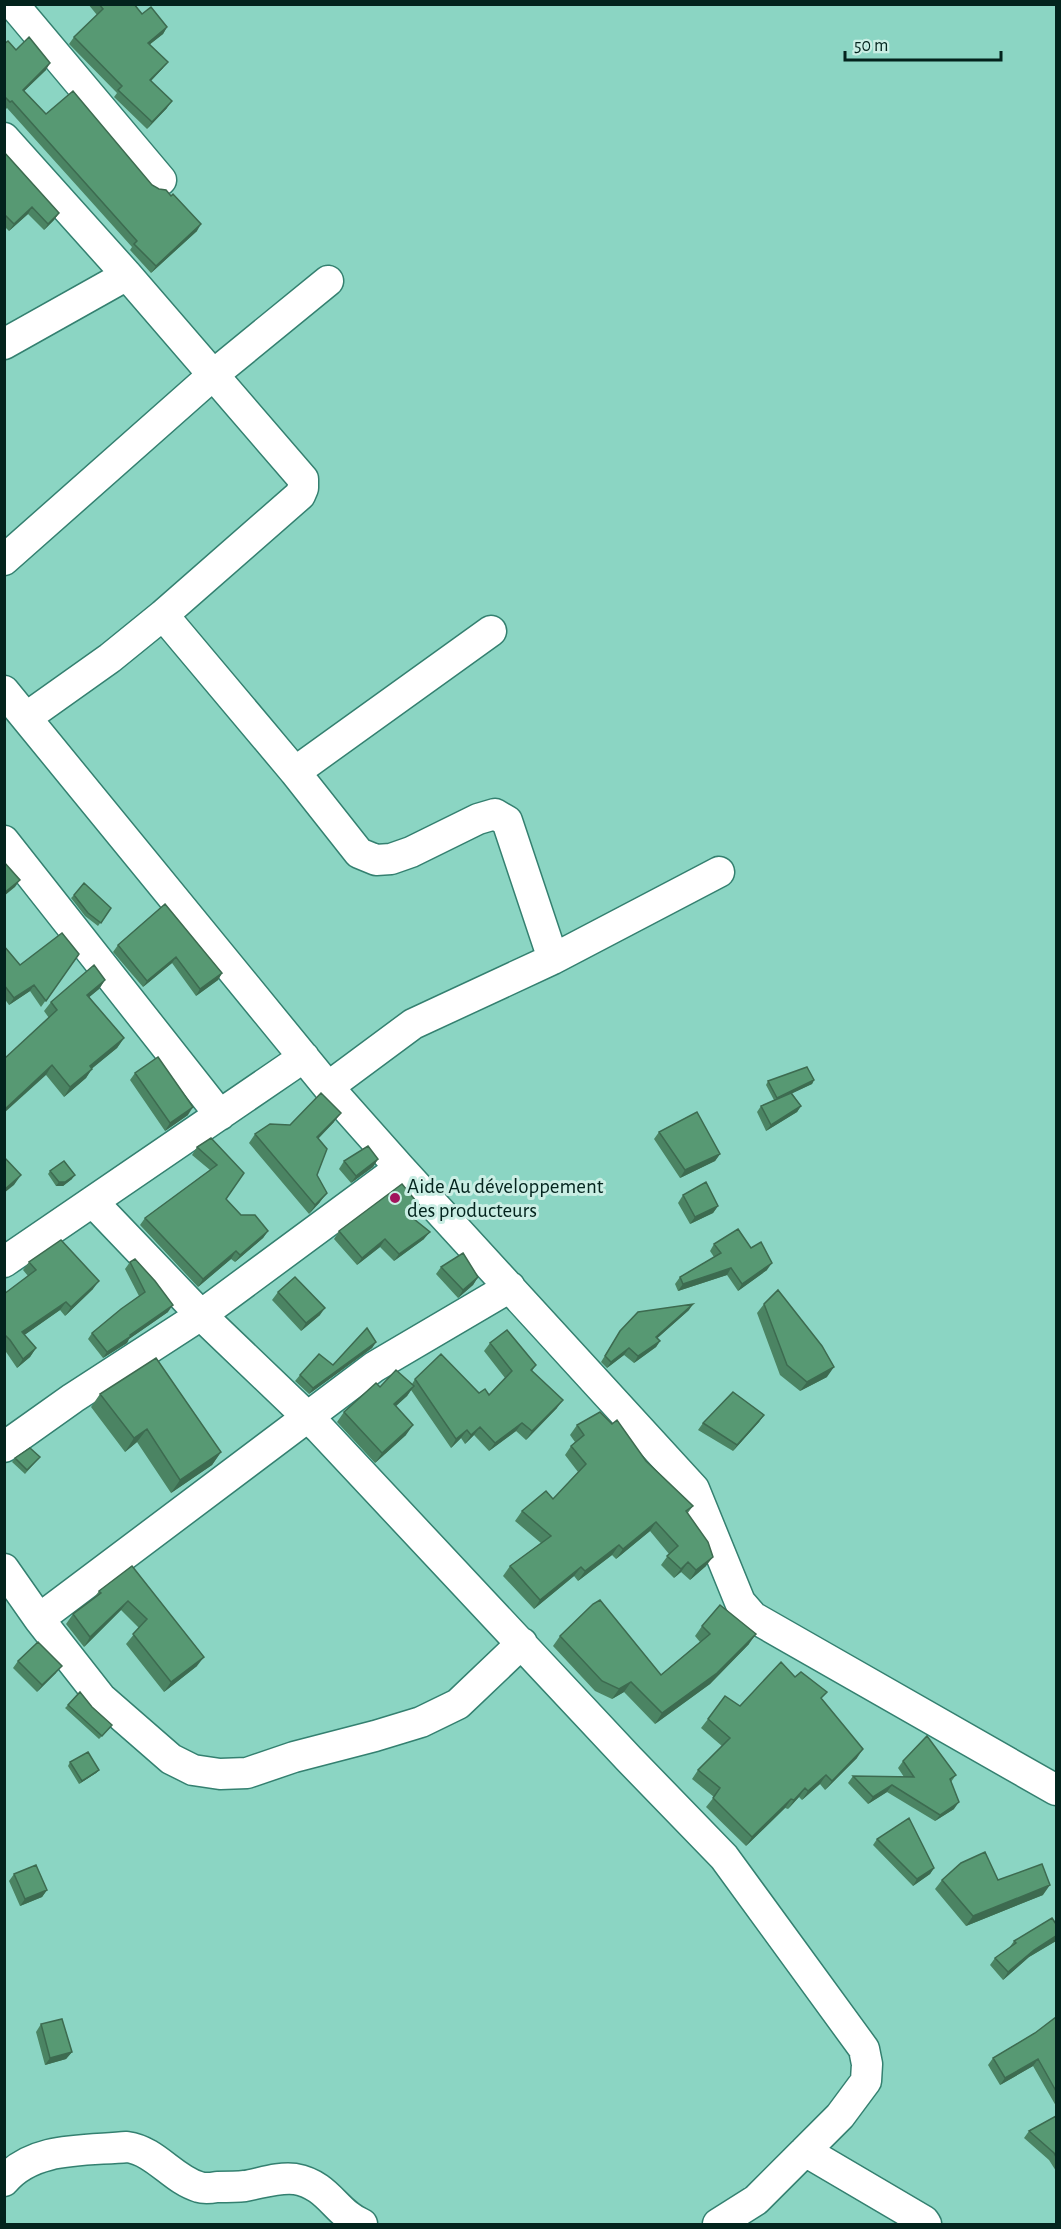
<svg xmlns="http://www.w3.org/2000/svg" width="1061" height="2229" font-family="'Alegreya Sans',sans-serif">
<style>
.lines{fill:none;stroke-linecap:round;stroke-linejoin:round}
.minor-casing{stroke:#348070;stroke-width:33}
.minor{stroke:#fff;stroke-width:30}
.wall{fill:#4b8463}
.shaded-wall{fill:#3d6b50}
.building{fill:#579973;stroke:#3d6b50;stroke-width:1.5}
.poi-dot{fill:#a1145c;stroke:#caeee4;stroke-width:2}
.labels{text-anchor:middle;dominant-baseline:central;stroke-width:6;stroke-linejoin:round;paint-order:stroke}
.poi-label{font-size:21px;fill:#03231d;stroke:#caeee4;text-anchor:start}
</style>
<rect width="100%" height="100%" fill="#8bd5c3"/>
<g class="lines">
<g class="minor-casing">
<path id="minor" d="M13 4 161 180
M4 138 127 275 303 479V488L300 495 163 615 110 658 27 717
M4 344 127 275
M4 560 213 375 328 281
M163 615 295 772 359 853 376 860 391 859 411 852 478 819 495 814 507 821 553 959
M4 691 328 1087 400 1168 694 1489 740 1602 753 1617 1056 1790
M295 772 491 631
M4 841 220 1115
M328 1087 413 1024 553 959 719 872
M93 1202 201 1315 320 1429 629 1759 724 1857 864 2049 867 2064 866 2081 840 2116 756 2200 718 2224
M4 1262 304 1057
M4 1447 73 1398 201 1315 400 1168
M4 1569 39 1619 101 1698 171 1759 193 1770 220 1774 247 1773 294 1757 375 1736 421 1722 458 1704 522 1643
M39 1619 374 1367 510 1287
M805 2151 924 2221 926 2224
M4 2181C33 2146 86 2151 127 2147 156 2151 172 2179 199 2187 205 2189 211 2188 217 2187 226 2187 236 2187 245 2186 262 2183 278 2177 295 2179 329 2185 335 2213 362 2224"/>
</g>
<use href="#minor" class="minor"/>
</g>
<path class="wall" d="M88 4H134L142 14 167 27 163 34 150 44 163 68 151 81 167 108 147 129 114 97 117 93 69 44 74 37 97 15Z
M4 44 16 50 46 70 24 91 46 114 152 185 197 231 151 273 130 250 132 247 7 108 6 109 4 107Z
M4 152 59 213 54 220 44 230 28 214 9 231 4 226Z
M74 895 111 908 98 926 85 916 71 898Z
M165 904 222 973 218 980 196 996 172 963 143 987 113 952 118 945Z
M4 946 20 965 79 954 41 1007 30 991 9 1005 4 998Z
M105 980 99 989 89 997 124 1038 117 1048 92 1068 86 1078 64 1097 46 1075 49 1018 44 1011 51 1002Z
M135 1073 188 1115 165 1131 130 1080Z
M814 1080 812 1084 792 1093 801 1106 797 1112 766 1131 757 1112 761 1106 774 1100 766 1085 768 1081Z
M334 1122 318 1139 317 1175 320 1202 309 1214 249 1143 255 1134 290 1125Z
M659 1132 720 1154 715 1161 680 1178 654 1139Z
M211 1138 226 1199 241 1215 268 1231 263 1238 235 1262 231 1259 198 1287 140 1225 145 1218 210 1170 192 1155 197 1147Z
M378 1159 373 1167 351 1183 339 1169 344 1161Z
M50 1171 72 1179 63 1186H56L48 1174Z
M683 1195 718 1206 713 1213 690 1224 678 1203Z
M414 1214 411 1216 424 1239 394 1261 380 1247 357 1265 334 1239 339 1231Z
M714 1244 751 1248 767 1270 738 1291 727 1275 678 1291 675 1284 680 1277 714 1257 710 1251Z
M29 1262 93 1289 65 1316 60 1310 24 1335 36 1348 30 1357 17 1368 4 1349V1294L28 1276 23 1270Z
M130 1262 168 1312 129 1339 127 1343 103 1358 88 1339 92 1333 139 1296 125 1269Z
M441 1267 478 1277 473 1285 458 1298 436 1274Z
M278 1292 320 1315 301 1331 272 1300Z
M764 1304 827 1377 800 1391 780 1375 757 1313Z
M689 1310 657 1338 660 1341 656 1347 634 1363 624 1355 607 1368 601 1362 620 1331Z
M376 1342 372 1348 309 1394 295 1381 300 1375 333 1365Z
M490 1343 536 1365 532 1371 557 1408 526 1440 516 1431 489 1451 474 1435 465 1444 461 1438 451 1448 411 1390 407 1396 396 1406 406 1435 375 1463 337 1422 344 1412 380 1387 412 1384 415 1379 489 1395 505 1378 484 1351Z
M100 1394 221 1452 212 1465 171 1493 137 1442 125 1452 91 1407Z
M764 1415 759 1422 733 1451 698 1430 703 1423Z
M577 1425 646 1461 693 1506 687 1514 706 1566 690 1580 681 1572 674 1578 661 1565 669 1554 650 1531 616 1559 612 1555 578 1581 574 1576 534 1609 503 1576 510 1566 541 1543 515 1521 522 1511 553 1499 578 1472 565 1455 571 1446 575 1442 570 1435Z
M40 1457 25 1474 12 1462 15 1458Z
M132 1566 197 1666 164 1692 126 1644 139 1628 121 1610 84 1647 66 1624 73 1614 94 1598 99 1591Z
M702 1626 749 1644 710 1684 655 1724 624 1692 612 1699 595 1691 553 1646 560 1636 661 1675 700 1642 695 1636Z
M18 1661 56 1673 37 1692 13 1668Z
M795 1677 822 1699 857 1758 825 1790 820 1784 802 1800 799 1797 788 1809 785 1808 746 1846 706 1807 714 1797 692 1779 698 1770 722 1746 701 1728 708 1719 740 1706Z
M68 1705 110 1728 99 1739 65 1708Z
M903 1761 956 1775 951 1782 954 1809 935 1821 887 1792 868 1804 848 1783 853 1776 904 1777 898 1768Z
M70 1762 99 1770 96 1773 79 1784 68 1766Z
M877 1839 934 1868 930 1874 913 1886 873 1845Z
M14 1874 47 1890 42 1897 20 1906 9 1881Z
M942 1880H998L1043 1895 966 1926 935 1889Z
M1014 1941H1056L1029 1957 1003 1980 990 1965 995 1958 1009 1948Z
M1056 2017V2106L1033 2066 1000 2085 988 2065 993 2058 1035 2033Z
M41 2024 72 2052 66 2059 45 2065 36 2032Z
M1056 2116V2171L1049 2160 1024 2138 1029 2131Z"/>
<path class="shaded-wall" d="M167 27 163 34 144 49 148 43Z
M168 62 163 68 145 87 150 80Z
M50 63 46 70 18 97 23 90Z
M172 101 167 108 147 129 152 122Z
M32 207 28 214 9 231 14 224Z
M59 213 54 220 44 230 48 224Z
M201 224 197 231 151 273 156 266Z
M20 880 15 887 4 896V893Z
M176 957 172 963 143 987 147 981Z
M222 973 218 980 196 996 200 989Z
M105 980 99 989 81 1004 87 995Z
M34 985 30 991 9 1005 14 998Z
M124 1038 117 1048 83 1076 90 1066Z
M52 1065 46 1075 4 1113V1110Z
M92 1069 86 1078 64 1097 70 1087Z
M814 1080 812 1084 774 1102 777 1098Z
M801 1106 797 1112 766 1131 771 1125Z
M193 1107 188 1115 165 1131 170 1123Z
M341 1113 334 1122 311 1146 317 1137Z
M720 1154 715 1161 680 1178 685 1170Z
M378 1159 373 1167 351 1183 356 1176Z
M21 1175 14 1185 4 1193V1190Z
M75 1175 72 1179 63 1186H56L59 1182Z
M327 1193 320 1202 309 1214 315 1205Z
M420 1206 414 1214 404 1222 409 1215Z
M718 1206 713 1213 690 1224 695 1217Z
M268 1231 263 1238 235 1262 240 1255Z
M430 1232 424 1239 394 1261 399 1254Z
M385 1239 380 1247 357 1265 362 1258Z
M236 1251 231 1259 198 1287 203 1279Z
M772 1263 767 1270 738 1291 742 1284Z
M731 1268 727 1275 678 1291 683 1284Z
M478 1277 473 1285 458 1298 463 1290Z
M99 1281 93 1289 65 1316 71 1307Z
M66 1302 60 1310 16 1341 22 1332Z
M693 1304 689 1310 652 1343 656 1337Z
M173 1305 168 1312 129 1339 127 1343 103 1358 107 1352Z
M325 1308 320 1315 301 1331 306 1323Z
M660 1341 656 1347 634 1363 638 1356Z
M376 1342 372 1348 309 1394 313 1388Z
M36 1348 30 1357 17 1368 23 1359Z
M629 1348 624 1355 607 1368 611 1362Z
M834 1367 827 1377 800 1391 807 1382Z
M414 1386 407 1396 387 1414 394 1404Z
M563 1400 557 1408 526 1440 532 1431Z
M764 1415 759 1422 733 1451 737 1445Z
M522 1423 516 1431 489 1451 495 1443Z
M413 1425 406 1435 375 1463 382 1453Z
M480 1427 474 1435 465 1444 471 1435Z
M147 1429 137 1442 125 1452 134 1438Z
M467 1430 461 1438 451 1448 456 1439Z
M221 1452 212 1465 171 1493 180 1480Z
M656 1522 650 1531 616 1559 623 1549Z
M619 1545 612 1555 578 1581 585 1571Z
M713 1557 706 1566 690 1580 696 1570Z
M688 1562 681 1572 674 1578 681 1569Z
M581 1567 574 1576 534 1609 540 1600Z
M128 1601 121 1610 84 1647 90 1637Z
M756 1634 749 1644 710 1684 655 1724 662 1713Z
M204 1657 197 1666 164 1692 171 1682Z
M62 1666 56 1673 37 1692 42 1685Z
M631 1682 624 1692 612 1699 619 1689Z
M863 1749 857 1758 825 1790 832 1781Z
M99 1770 96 1773 79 1784 82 1781Z
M826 1775 820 1784 802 1800 808 1791Z
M892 1785 887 1792 868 1804 873 1797Z
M805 1788 799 1797 788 1809 794 1800Z
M791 1799 785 1808 746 1846 752 1837Z
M959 1802 954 1809 935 1821 940 1815Z
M934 1868 930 1874 913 1886 917 1879Z
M1050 1885 1043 1895 966 1926 973 1916Z
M47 1890 42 1897 20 1906 25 1899Z
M1056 1936V1941L1029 1957 1003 1980 1008 1972 1034 1950Z
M72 2052 66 2059 45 2065 50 2058Z
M1038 2059 1033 2066 1000 2085 1005 2078Z"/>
<path class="building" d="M99 4H134L142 14 151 7 167 27 148 43 168 62 150 80 172 101 152 122 118 90 122 86 74 37 103 9Z
M29 37 50 63 23 90 46 114 73 91 152 185 159 189 166 190 171 196 173 194 201 224 156 266 134 244 137 241 12 101 10 102 4 96V44L8 41 16 50Z
M4 152 59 213 48 224 32 207 14 224 4 214Z
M4 862 20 880 4 893Z
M84 883 111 908 101 923 88 913 74 895Z
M165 904 222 973 200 989 176 957 147 981 118 945Z
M62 933 79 954 46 1001 34 985 14 998 4 985V946L20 965Z
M94 965 105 980 87 995 124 1038 90 1066 92 1069 70 1087 52 1065 4 1110V1059L57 1010 51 1002Z
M158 1057 193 1107 170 1123 135 1073Z
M807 1067 814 1080 777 1098 768 1081Z
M321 1093 341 1113 317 1137 327 1149 317 1175 327 1193 315 1205 255 1134 270 1124 290 1125Z
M791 1093 801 1106 771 1125 761 1106Z
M697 1112 720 1154 685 1170 659 1132Z
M211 1138 244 1173 226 1199 241 1215H255L268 1231 240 1255 236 1251 203 1279 145 1218 217 1165 197 1147Z
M368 1146 378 1159 356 1176 344 1161Z
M4 1157 21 1175 4 1190Z
M64 1161 75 1175 65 1182H59L50 1171Z
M706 1182 718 1206 695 1217 683 1195Z
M402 1184 420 1206 409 1215 430 1232 399 1254 385 1239 362 1258 339 1231Z
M738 1229 751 1248 761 1242 772 1263 742 1284 731 1268 683 1284 680 1277 721 1253 714 1244Z
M61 1240 99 1281 71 1307 66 1302 22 1332 36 1348 23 1359 10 1340 4 1334V1294L36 1270 29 1262Z
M463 1253 478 1277 463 1290 441 1267Z
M135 1259 155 1281 173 1305 130 1335 131 1336 107 1352 92 1333 121 1309 145 1292 130 1262Z
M295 1277 325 1308 306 1323 278 1292Z
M778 1290 822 1346 834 1367 807 1382 787 1365 764 1304Z
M693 1304 656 1337 660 1341 638 1356 629 1348 611 1362 605 1356 620 1331 638 1312Z
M367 1328 376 1342 313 1388 300 1375 319 1354 333 1365Z
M507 1330 536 1365 531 1370 563 1400 532 1431 522 1423 495 1443 480 1427 471 1435 467 1430 456 1439 415 1379 441 1354 479 1393 485 1389 489 1395 512 1371 490 1343Z
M156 1358 221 1452 180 1480 147 1429 134 1438 100 1394Z
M396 1370 414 1386 394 1404 413 1425 382 1453 344 1412 376 1383 380 1387Z
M733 1392 764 1415 737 1445 703 1423Z
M600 1412 612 1424 617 1420 646 1461 693 1506 686 1511 708 1542 713 1557 696 1570 688 1562 681 1569 667 1556 678 1546 656 1522 623 1549 619 1545 585 1571 581 1567 540 1600 510 1566 551 1536 522 1511 546 1491 553 1499 586 1464 571 1446 584 1435 577 1425Z
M30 1448 40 1457 27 1470 15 1458Z
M132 1566 204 1657 171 1682 133 1634 147 1619 128 1601 90 1637 73 1614 101 1593 99 1591Z
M600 1600 661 1675 710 1634 702 1626 720 1605 756 1634 717 1673 662 1713 631 1682 619 1689 602 1681 560 1636 593 1604Z
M38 1642 62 1666 42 1685 18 1661Z
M781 1662 795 1677 801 1672 827 1692 821 1698 863 1749 832 1781 826 1775 808 1791 805 1788 794 1800 791 1799 752 1837 713 1798 720 1788 698 1770 730 1738 708 1719 725 1696 740 1706Z
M80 1692 92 1707 112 1725 102 1736 68 1705Z
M927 1736 956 1775 950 1779 959 1802 940 1815 892 1785 873 1797 853 1776 914 1777 903 1761Z
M88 1752 99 1770 82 1781 70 1762Z
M909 1818 934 1868 917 1879 877 1839Z
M985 1852 998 1880 1042 1864 1050 1885 973 1916 942 1880 961 1863Z
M36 1865 47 1890 25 1899 14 1874Z
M1052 1918 1056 1924V1936L1034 1950 1008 1972 995 1958 1016 1943 1014 1941Z
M1056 2017V2091L1038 2059 1005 2078 993 2058 1035 2033Z
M62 2019 72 2052 50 2058 41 2024Z
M1056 2116V2157L1054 2153 1029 2131Z"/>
<circle class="poi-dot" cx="395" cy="1198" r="6"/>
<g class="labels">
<g class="poi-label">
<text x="407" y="1186">Aide Au développement<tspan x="407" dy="24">des producteurs</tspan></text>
</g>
</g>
<rect width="1061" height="2229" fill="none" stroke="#03231d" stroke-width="12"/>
<path d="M845 51v9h156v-9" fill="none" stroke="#03231d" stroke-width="3"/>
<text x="854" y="51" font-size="18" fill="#03231d" stroke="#caeee4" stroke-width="4.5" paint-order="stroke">50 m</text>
</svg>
